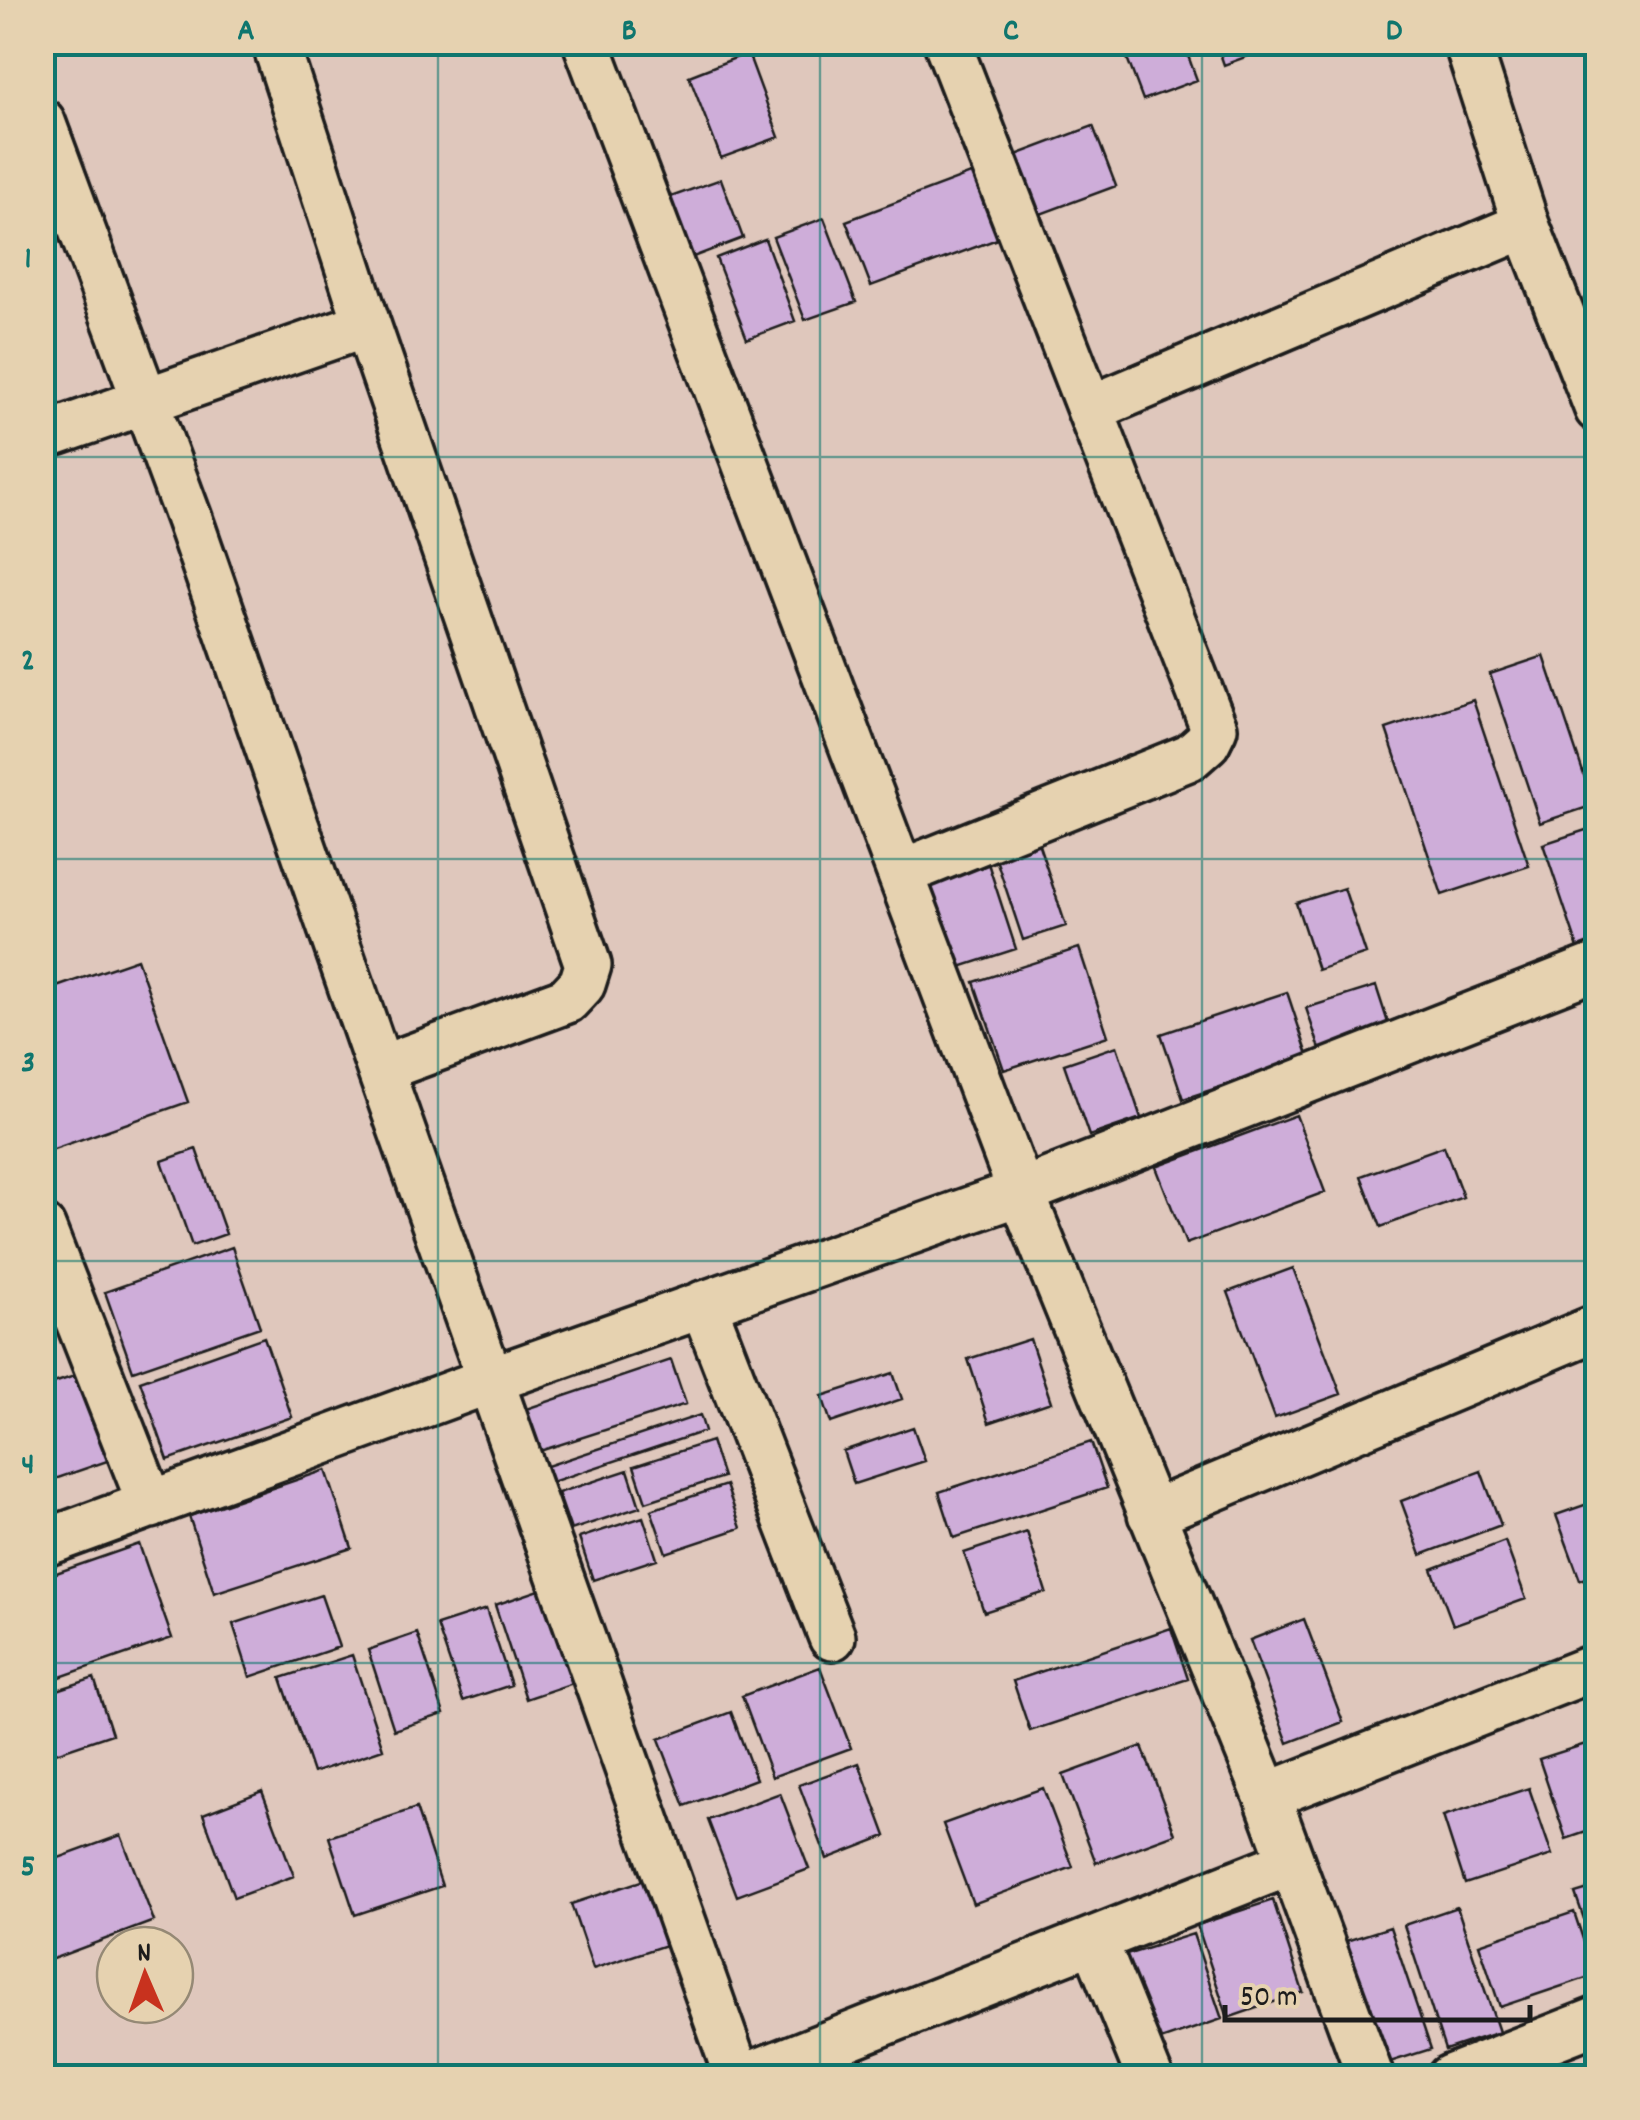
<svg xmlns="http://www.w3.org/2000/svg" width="1640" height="2120" font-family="Dekko,sans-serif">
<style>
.building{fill:#ceadd9;stroke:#1c1c1c;stroke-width:2.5}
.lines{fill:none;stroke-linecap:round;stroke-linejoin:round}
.minor-casing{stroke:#1c1c1c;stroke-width:52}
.minor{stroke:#e6d2b0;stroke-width:45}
.grid{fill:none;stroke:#0f766e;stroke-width:2.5;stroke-opacity:0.55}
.neatline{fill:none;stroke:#0f766e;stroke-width:4}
.grid-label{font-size:32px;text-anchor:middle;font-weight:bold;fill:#0f766e}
</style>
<rect width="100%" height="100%" fill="#dfc7bc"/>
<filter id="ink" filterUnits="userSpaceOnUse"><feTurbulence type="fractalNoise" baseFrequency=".01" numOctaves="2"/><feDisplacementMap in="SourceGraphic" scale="20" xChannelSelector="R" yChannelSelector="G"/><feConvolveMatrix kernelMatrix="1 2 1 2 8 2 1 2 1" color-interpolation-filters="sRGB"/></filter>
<g filter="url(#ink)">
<path class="building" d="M1121 42H1183L1197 80 1143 100Z
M1216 42H1277L1278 45 1224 65Z
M748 53 779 137 721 158 689 76Z
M1093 126 1116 186 1038 215 1016 155Z
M976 172 1000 238 871 286 846 221Z
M721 179 743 238 688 259 665 199Z
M824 218 856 302 805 320 773 237Z
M765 239 795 321 747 339 716 258Z
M1544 656 1594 805 1540 823 1490 674Z
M1473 700 1529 866 1442 895 1386 729Z
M1598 826V948L1580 954 1543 844Z
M1035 833 1066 926 1023 940 992 847Z
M985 854 1016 949 951 970 920 875Z
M1344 888 1366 954 1318 970 1296 903Z
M1079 948 1108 1036 1004 1070 974 982Z
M137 959 188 1102 51 1150 42 1126V992Z
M1376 986 1392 1035 1323 1058 1306 1008Z
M1287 992 1309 1058 1183 1099 1161 1034Z
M1117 1046 1141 1118 1089 1136 1064 1064Z
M1296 1115 1325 1192 1186 1244 1156 1167Z
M1444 1146 1463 1197 1381 1227 1361 1176Z
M196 1149 226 1234 192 1246 162 1161Z
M232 1247 260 1327 133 1371 105 1292Z
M1293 1268 1341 1394 1275 1418 1228 1292Z
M264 1337 292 1417 168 1460 140 1381Z
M1030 1339 1051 1402 989 1423 968 1359Z
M671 1360 686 1404 540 1451 526 1409Z
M89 1371 119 1457 55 1479 42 1444V1387Z
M893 1373 902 1399 831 1423 822 1396Z
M700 1415 705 1431 552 1482 547 1466Z
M913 1427 925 1461 854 1484 843 1451Z
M711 1441 723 1477 646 1502 634 1466Z
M1091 1442 1107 1488 954 1538 939 1492Z
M326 1470 352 1548 214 1593 189 1516Z
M628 1470 640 1507 571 1530 558 1493Z
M1481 1471 1501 1525 1421 1555 1401 1501Z
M726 1485 741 1528 666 1553 651 1510Z
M1593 1502 1598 1512V1573L1580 1580 1556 1515Z
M643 1517 657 1559 593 1580 579 1538Z
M1027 1532 1046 1592 984 1612 964 1553Z
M1505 1541 1526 1599 1453 1625 1432 1569Z
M139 1544 172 1638 46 1682 42 1672V1578Z
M557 1584 588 1678 526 1699 495 1605Z
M321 1595 339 1647 250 1677 233 1624Z
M486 1609 511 1685 463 1701 437 1625Z
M1304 1619 1343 1722 1288 1743 1250 1640Z
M1171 1628 1188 1679 1030 1731 1013 1681Z
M417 1633 444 1714 394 1730 368 1650Z
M352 1655 383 1749 313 1773 281 1678Z
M820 1667 851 1748 772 1777 742 1696Z
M94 1678 112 1734 47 1756 42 1743V1695Z
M731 1712 756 1779 685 1806 659 1739Z
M1598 1740V1828L1566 1839 1539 1759Z
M1142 1746 1175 1834 1096 1863 1063 1775Z
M859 1763 886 1836 827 1859 799 1785Z
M1043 1788 1073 1867 973 1904 943 1824Z
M1529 1788 1552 1855 1465 1884 1443 1816Z
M262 1791 294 1876 234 1898 203 1814Z
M780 1793 809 1869 737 1896 708 1820Z
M416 1808 442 1886 355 1915 329 1837Z
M121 1835 154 1921 42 1963V1864Z
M653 1877 675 1942 593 1969 571 1904Z
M1598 1886V1959L1575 1893Z
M1273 1900 1303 1992 1228 2018 1197 1925Z
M1457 1907 1499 2032 1445 2050 1404 1925Z
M1574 1912 1595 1975 1500 2007 1479 1944Z
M1390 1927 1431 2049 1387 2063 1346 1941Z
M1193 1934 1222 2019 1152 2043 1123 1956Z
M42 2028 54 2060 42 2064Z"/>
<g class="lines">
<g class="minor-casing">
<path id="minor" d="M586 42 1021 1192 1267 1796 1371 2078
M1467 42 1526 225 1598 409
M42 122 189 519 380 1069 738 2078
M367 324 588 965 582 984 567 1000 380 1069
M1090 409 1526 225
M42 437 367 324 275 42
M901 873 1190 757 1207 742 1214 728 947 42
M42 1227 151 1505
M703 1304 832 1637
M1151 1514 1598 1327
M42 1544 490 1380 1021 1192 1598 966
M1267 1796 1598 1666
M1094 1940 1150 2078
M743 2078 1291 1862
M1450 2078 1598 2020"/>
</g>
<use href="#minor" class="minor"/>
</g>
</g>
<path class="grid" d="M438 42V2078M820 42V2078M1202 42V2078M42 457H1598M42 859H1598M42 1261H1598M42 1663H1598"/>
<rect width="1640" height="2120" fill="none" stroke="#e6d2b0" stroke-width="110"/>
<g transform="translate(145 1975) rotate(358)"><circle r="48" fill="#e6d2b0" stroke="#958975" stroke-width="2.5"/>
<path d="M0-8L18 38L0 25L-18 38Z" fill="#c8321e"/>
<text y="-15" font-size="28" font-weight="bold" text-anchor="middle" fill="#1c1c1c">N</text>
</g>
<path d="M1225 2005v15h305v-15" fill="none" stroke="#1c1c1c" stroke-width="5"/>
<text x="1240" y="2005" font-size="30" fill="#1c1c1c" stroke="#e6d2b0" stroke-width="8" paint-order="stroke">50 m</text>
<rect x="55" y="55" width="1530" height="2010" class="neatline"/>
<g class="grid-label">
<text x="246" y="39">A</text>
<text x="629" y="39">B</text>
<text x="1011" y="39">C</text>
<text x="1394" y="39">D</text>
<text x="28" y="267">1</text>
<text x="28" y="669">2</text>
<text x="28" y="1071">3</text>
<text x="28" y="1473">4</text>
<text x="28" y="1875">5</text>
</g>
</svg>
